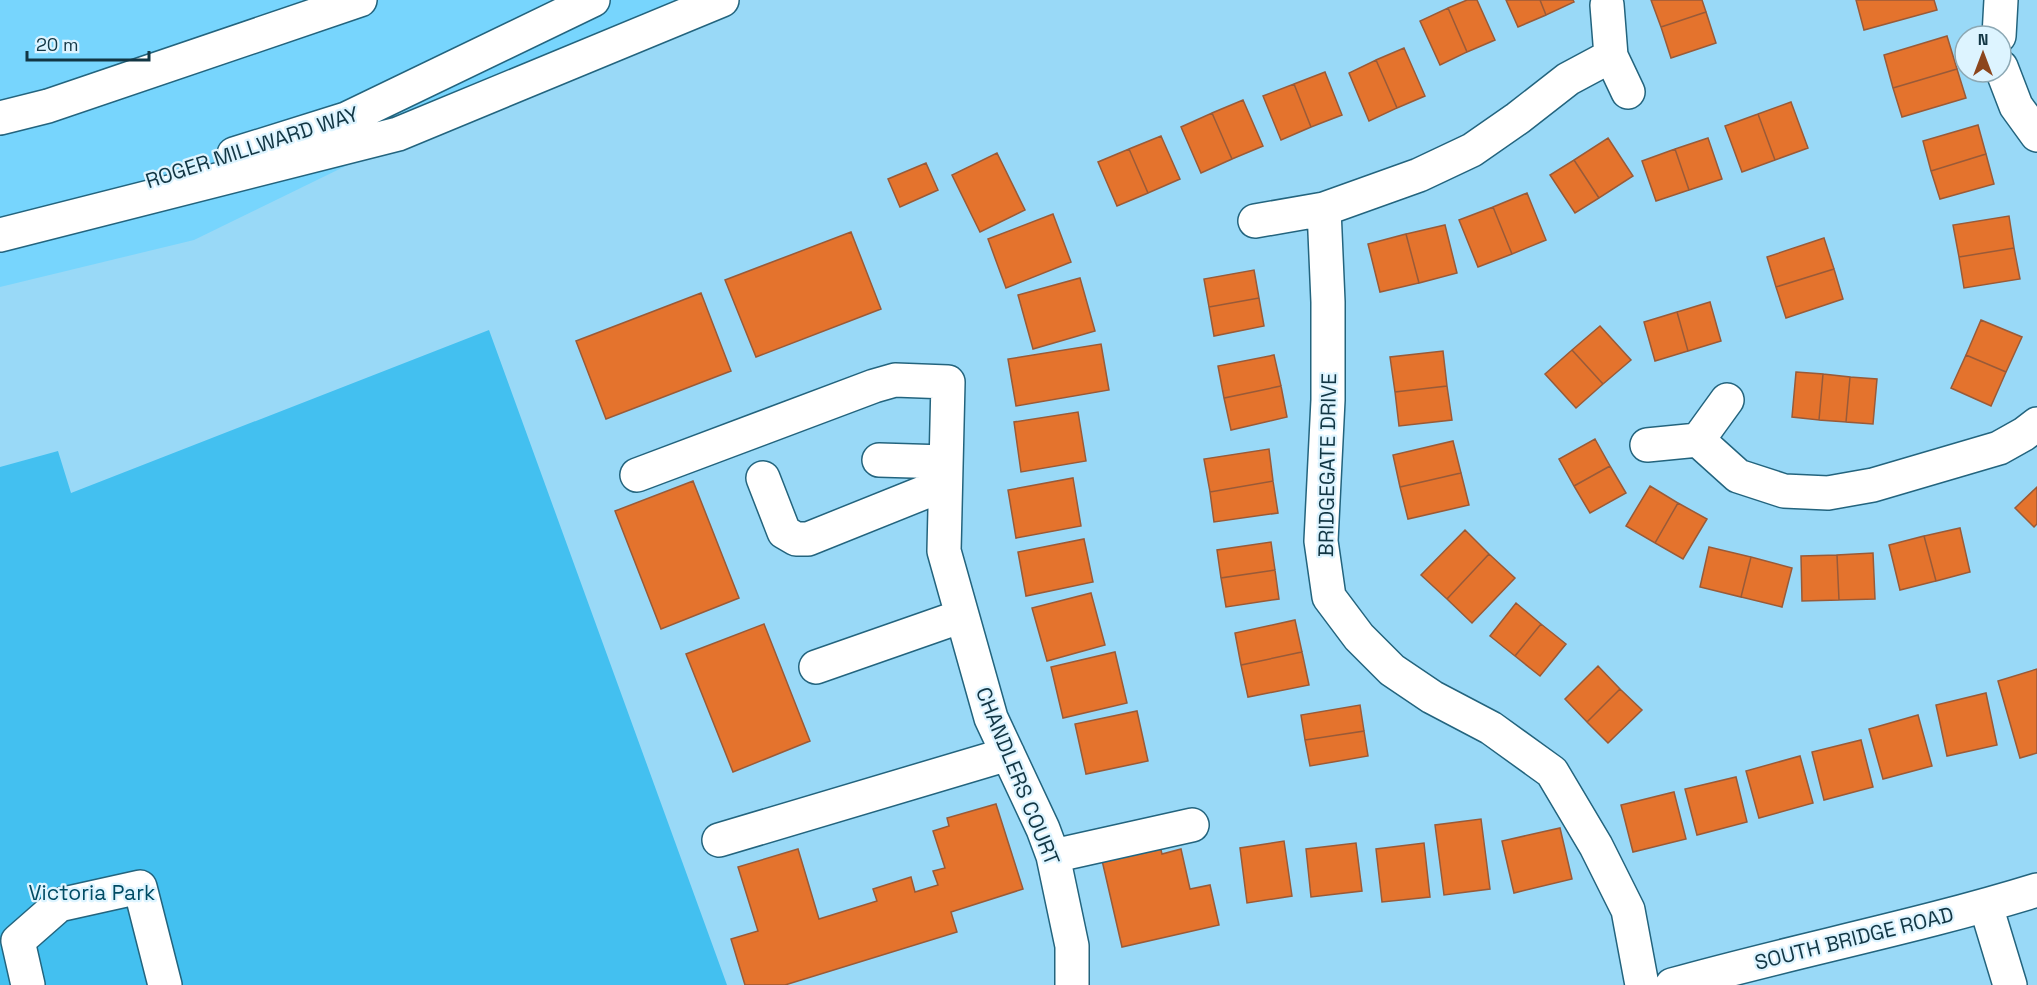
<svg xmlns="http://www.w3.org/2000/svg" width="2037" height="985" font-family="'Space Grotesk',sans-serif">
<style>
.built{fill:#77d5fd}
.green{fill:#43c0f0}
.building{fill:#e4732d;stroke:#995a38;stroke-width:1.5}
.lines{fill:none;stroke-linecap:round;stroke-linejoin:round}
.minor-casing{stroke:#23647e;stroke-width:36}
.highway-casing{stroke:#23647e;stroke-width:36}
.minor{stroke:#fff;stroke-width:33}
.highway{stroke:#fff;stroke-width:33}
.labels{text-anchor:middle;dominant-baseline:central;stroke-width:4.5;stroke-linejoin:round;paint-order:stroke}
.street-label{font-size:21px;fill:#123644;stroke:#ddf4ff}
.park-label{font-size:21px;fill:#004b64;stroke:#ddf4ff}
</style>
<rect width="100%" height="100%" fill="#99d9f7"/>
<path class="built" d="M0 0H686L194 240 0 287Z"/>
<path class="green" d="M489 330 727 985H0V467L58 451 71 493Z"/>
<path class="building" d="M1467 0H1477L1495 40 1467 52 1448 8Z
M1506 0H1540L1546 15 1518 27Z
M1540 0H1573L1574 2 1546 15Z
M1651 0H1702L1706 12 1661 27Z
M1856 0H1934L1937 10 1864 30Z
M1448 8 1467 52 1440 65 1420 21Z
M1706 12 1716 43 1671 58 1661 27Z
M1947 36 1957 69 1893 88 1884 55Z
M1404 48 1425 96 1397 108 1376 60Z
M1376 60 1397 108 1369 121 1349 73Z
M1957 69 1966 98 1902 117 1893 88Z
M1325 72 1342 115 1311 127 1294 84Z
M1294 84 1311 127 1281 140 1263 96Z
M1243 100 1263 146 1232 159 1212 113Z
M1791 102 1808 148 1775 160 1758 114Z
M1212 113 1232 159 1201 173 1181 127Z
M1758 114 1775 160 1742 172 1725 126Z
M1978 125 1986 154 1931 171 1923 141Z
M1161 136 1180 179 1148 193 1129 149Z
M1608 138 1633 176 1599 198 1574 160Z
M1708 138 1722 179 1689 190 1675 149Z
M1129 149 1148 193 1117 206 1098 162Z
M1675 149 1689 190 1656 201 1642 161Z
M997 153 1025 210 980 232 952 175Z
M1986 154 1994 184 1940 199 1931 171Z
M1574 160 1599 198 1575 213 1550 175Z
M926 163 938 190 900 207 888 179Z
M1527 193 1546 240 1512 254 1493 207Z
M1493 207 1512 254 1478 267 1459 220Z
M1053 214 1071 262 1006 288 988 239Z
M2009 216 2014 248 1959 257 1953 225Z
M1445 225 1457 273 1419 283 1406 234Z
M851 232 881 309 756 357 725 280Z
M1406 234 1419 283 1380 292 1368 244Z
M1824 238 1834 269 1776 287 1767 257Z
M2014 248 2020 279 1964 288 1959 257Z
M1834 269 1843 299 1786 318 1776 287Z
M1254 270 1259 298 1209 307 1204 279Z
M1080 278 1095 331 1033 349 1018 295Z
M701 293 731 371 606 419 576 341Z
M1259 298 1264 326 1214 336 1209 307Z
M1710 302 1721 341 1688 351 1677 312Z
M1677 312 1688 351 1655 361 1644 322Z
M1981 320 2022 337 2006 372 1966 355Z
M1600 326 1631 360 1603 384 1572 350Z
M1101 344 1109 390 1016 406 1008 359Z
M1572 350 1603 384 1576 408 1545 374Z
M1443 351 1447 386 1395 392 1390 357Z
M1274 355 1281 386 1224 398 1218 366Z
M1966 355 2006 372 1991 406 1951 388Z
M1796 372 1823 374 1819 420 1792 417Z
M1823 374 1850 377 1846 422 1819 420Z
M1850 377 1877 379 1873 424 1846 422Z
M1281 386 1287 417 1231 430 1224 398Z
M1447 386 1452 420 1399 426 1395 392Z
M1078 412 1086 461 1021 472 1014 422Z
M1595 439 1610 466 1574 486 1559 459Z
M1453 441 1461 473 1400 487 1393 455Z
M1269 449 1273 481 1210 492 1204 459Z
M1610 466 1626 493 1590 513 1574 486Z
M1461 473 1469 505 1408 519 1400 487Z
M1073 478 1081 526 1016 538 1008 490Z
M693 481 739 598 661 629 615 511Z
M1273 481 1278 513 1214 522 1210 492Z
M1650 486 1678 503 1655 543 1626 526Z
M2037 487V524L2034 527 2015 508Z
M1678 503 1707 519 1683 559 1655 543Z
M1960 528 1970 572 1936 581 1924 536Z
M1465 530 1489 554 1447 599 1421 575Z
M1924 536 1936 581 1900 590 1889 545Z
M1084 539 1093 582 1026 596 1018 552Z
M1271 542 1275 570 1221 578 1217 550Z
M1709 547 1751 557 1741 597 1700 587Z
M1873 553 1875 599 1839 600 1837 555Z
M1489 554 1515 578 1472 623 1447 599Z
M1837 555 1839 600 1802 601 1801 556Z
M1751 557 1792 568 1782 607 1741 597Z
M1275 570 1279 599 1226 607 1221 578Z
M1091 593 1105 645 1047 661 1032 608Z
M1516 603 1541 624 1515 656 1490 636Z
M1295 620 1302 652 1241 665 1235 633Z
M764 624 810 741 733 772 686 654Z
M1541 624 1566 644 1540 676 1515 656Z
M1115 652 1127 703 1063 718 1051 667Z
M1302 652 1309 685 1248 697 1241 665Z
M1598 666 1620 689 1587 722 1565 699Z
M2037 669V753L2020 758 1998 681Z
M1620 689 1642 710 1608 743 1587 722Z
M1986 693 1997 745 1947 756 1936 705Z
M1360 705 1364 731 1305 740 1301 715Z
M1137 711 1148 761 1086 774 1075 724Z
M1918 715 1932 766 1883 779 1869 729Z
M1364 731 1368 756 1310 766 1305 740Z
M1861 740 1873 787 1824 800 1812 752Z
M1800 756 1813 803 1759 818 1746 771Z
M1736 777 1747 822 1697 835 1685 789Z
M1674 792 1686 839 1633 852 1621 805Z
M996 804 1023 889 951 912 957 932 785 985H745L731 939 758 931 738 867 798 849 819 919 877 901 873 889 911 877 915 892 938 885 933 871 945 868 933 831 949 826 947 818Z
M1481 819 1490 889 1444 895 1435 825Z
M1560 828 1572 879 1514 893 1502 841Z
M1284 841 1292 896 1247 903 1240 848Z
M1159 842 1162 854 1181 849 1190 889 1210 885 1219 925 1122 947 1101 856Z
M1356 843 1362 891 1311 897 1306 849Z
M1424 843 1430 897 1382 902 1376 849Z"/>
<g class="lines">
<g class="minor-casing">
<path id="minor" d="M1607 5 1611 56 1628 92
M1999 36 2001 0
M2001 67 2016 106 2037 135
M1324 209 1328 302V400L1321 541 1329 597 1359 637 1392 670 1432 697 1491 728 1552 772 1596 846 1628 910 1642 985
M1255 221 1324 209 1419 175 1472 150 1518 118 1568 79 1611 56
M1698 440 1738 476 1784 491 1828 493 1873 485 1999 448 2024 434 2037 424
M1647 445 1698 440 1727 400
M879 460 946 462
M637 475 874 386 895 380 948 382 944 551 991 718 1043 829 1053 856 1072 946V985
M763 478 784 532 796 539H808L945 484
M816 667 962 616
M719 840 1008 754
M1053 856 1192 825
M1986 906 2010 985
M28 985 18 941 59 905 140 887 165 985
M1672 985C1793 951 1917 927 2037 890"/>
</g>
<g class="highway-casing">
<path id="highway" d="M0 118 48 106 360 0
M234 154 346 119 593 0
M0 235 398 134 722 0"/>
</g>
<use href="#minor" class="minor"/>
<use href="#highway" class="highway"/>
</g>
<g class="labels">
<g class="street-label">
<text transform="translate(252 147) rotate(-18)">ROGER MILLWARD WAY</text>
<text transform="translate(1327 465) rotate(-89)">BRIDGEGATE DRIVE</text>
<text transform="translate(1018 776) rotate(68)">CHANDLERS COURT</text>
<text transform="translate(1854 938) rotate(-14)">SOUTH BRIDGE ROAD</text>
</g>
<g class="park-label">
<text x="92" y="892">Victoria Park</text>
</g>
</g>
<g transform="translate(1983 54)"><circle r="28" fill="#ddf4ff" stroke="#8ca8b4" stroke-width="1.5"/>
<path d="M0-4.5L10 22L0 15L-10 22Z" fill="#8c461d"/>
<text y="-9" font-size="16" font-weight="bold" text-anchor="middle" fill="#123644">N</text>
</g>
<path d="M27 51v9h122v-9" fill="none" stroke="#123644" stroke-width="3"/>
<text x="36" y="51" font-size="18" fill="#123644" stroke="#ddf4ff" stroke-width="4.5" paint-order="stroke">20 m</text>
</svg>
